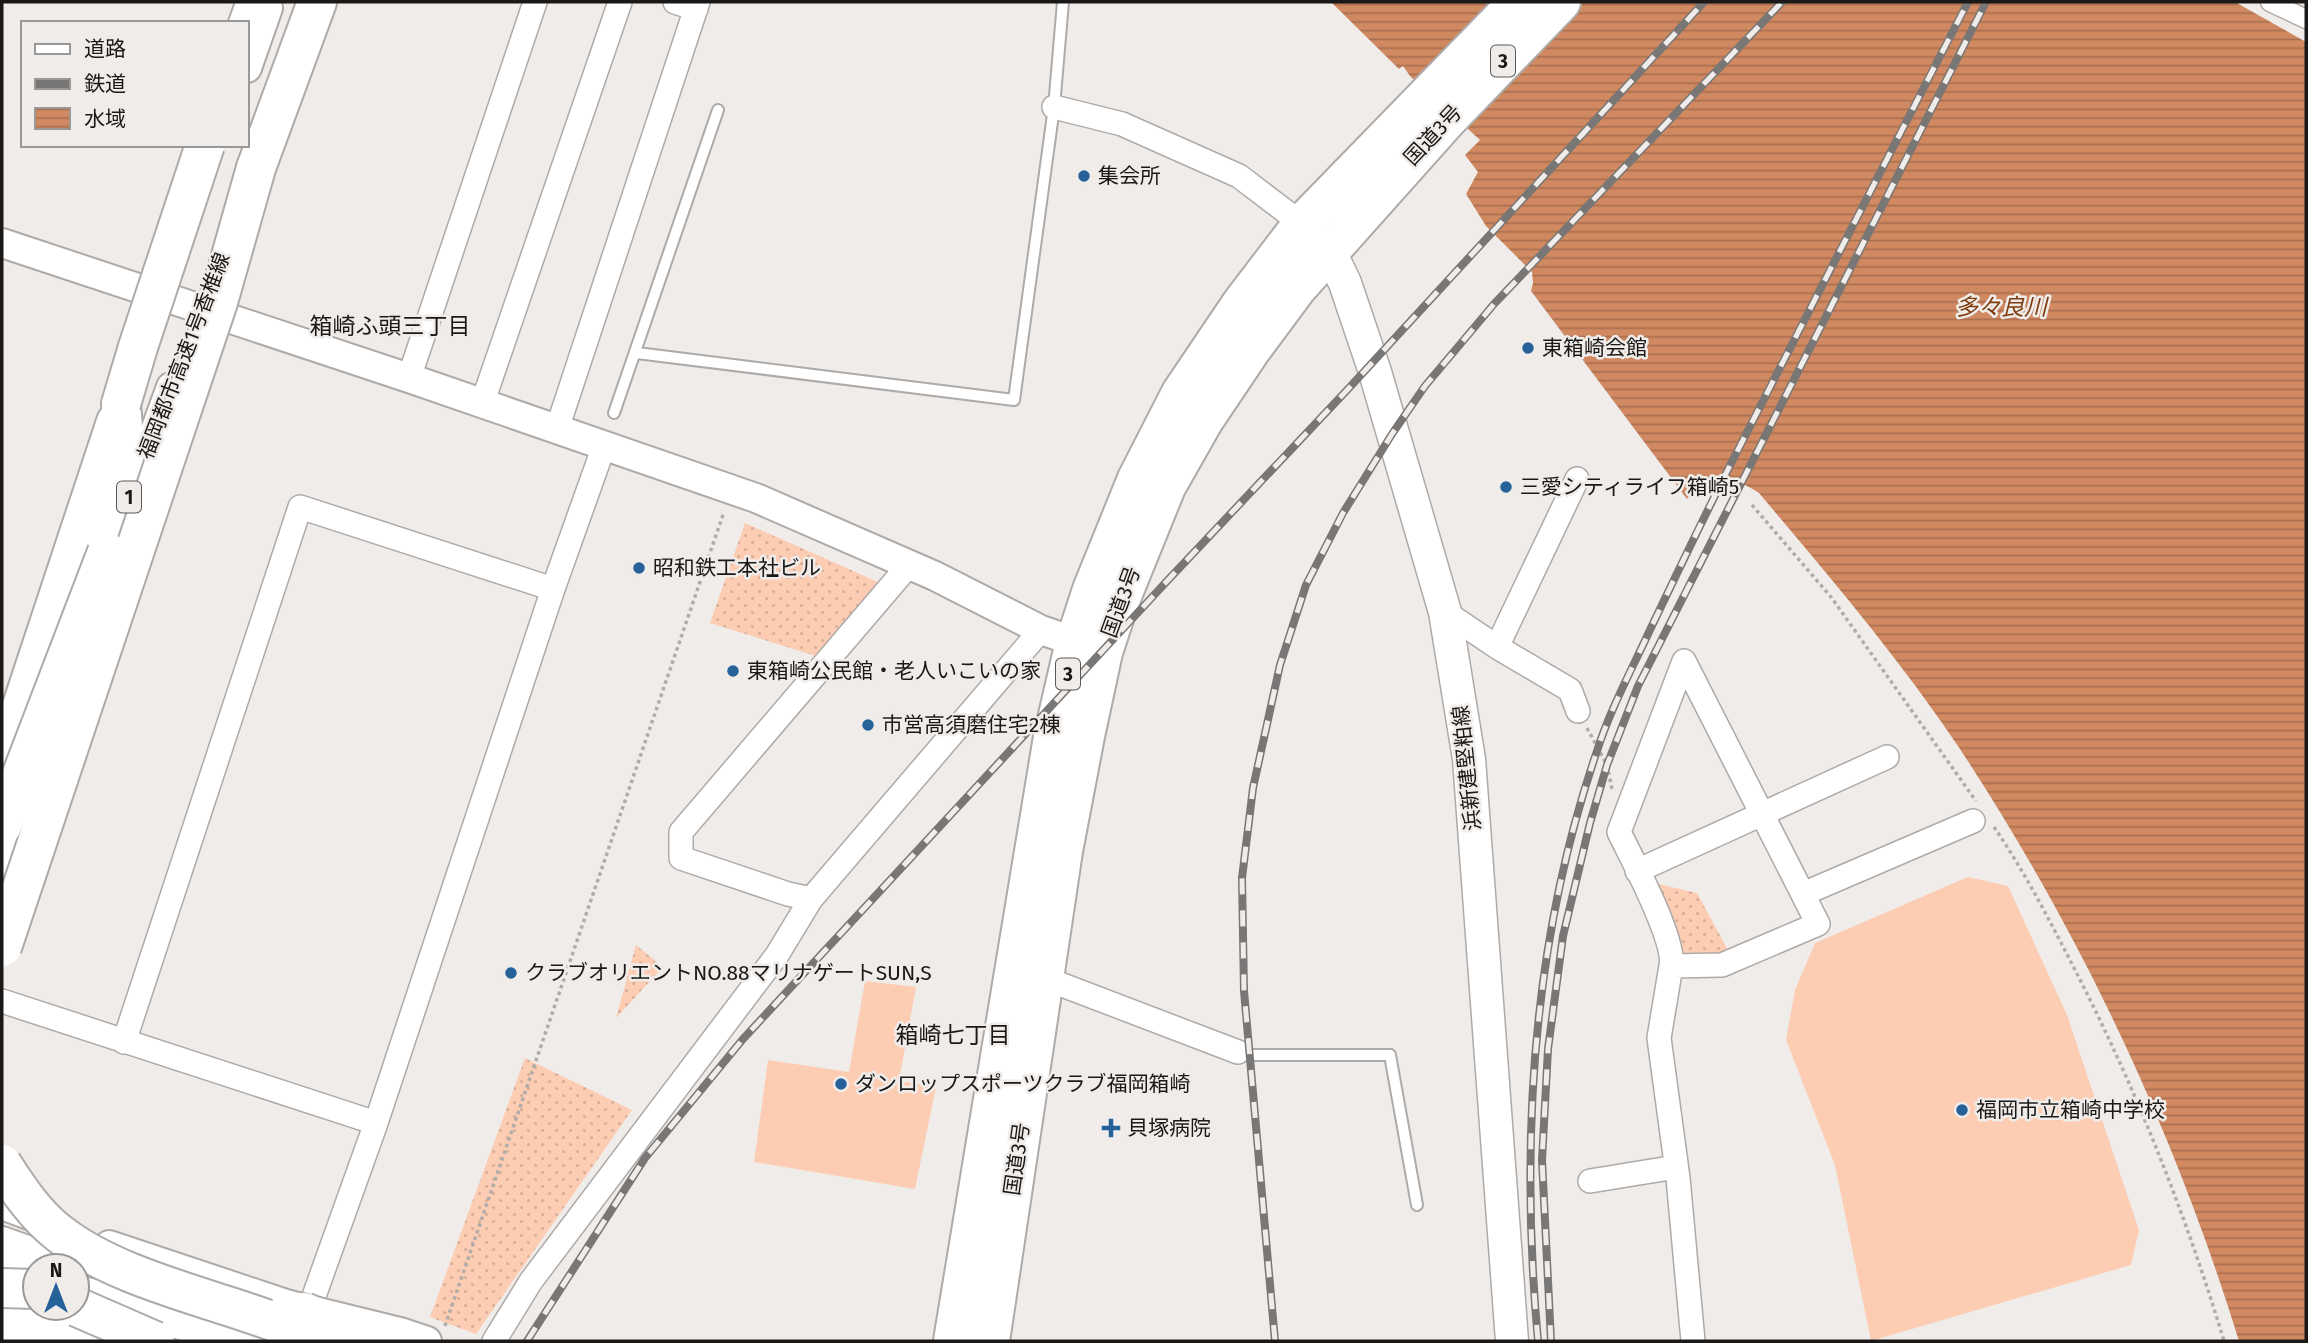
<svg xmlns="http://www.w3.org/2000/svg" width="2308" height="1343" font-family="'Fira Sans','Noto Sans JP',sans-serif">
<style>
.grass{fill:url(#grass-dots)}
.pitch{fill:#fdcdb3}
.water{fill:url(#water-rules)}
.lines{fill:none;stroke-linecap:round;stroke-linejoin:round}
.service-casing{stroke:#aeaaa8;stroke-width:14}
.pedestrian-casing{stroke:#aeaaa8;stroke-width:21}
.minor-casing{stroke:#aeaaa8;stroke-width:26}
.tertiary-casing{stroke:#aeaaa8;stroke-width:32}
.secondary-casing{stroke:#aeaaa8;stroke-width:35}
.trunk-casing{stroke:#aeaaa8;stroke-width:42}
.motorway-casing{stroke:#aeaaa8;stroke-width:42}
.path{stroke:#afacaa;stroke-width:3.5;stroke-dasharray:3.5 3.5;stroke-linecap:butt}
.service{stroke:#fff;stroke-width:10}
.pedestrian{stroke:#fff;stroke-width:18}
.minor{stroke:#fff;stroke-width:23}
.tertiary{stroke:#fff;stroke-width:28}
.secondary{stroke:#fff;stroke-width:32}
.trunk{stroke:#fff;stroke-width:38}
.motorway{stroke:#fff;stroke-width:38}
.rail-casing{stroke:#797776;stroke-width:8}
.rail{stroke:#f0ecea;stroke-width:5;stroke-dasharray:16;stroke-linecap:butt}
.tertiary-bridge-casing{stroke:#aeaaa8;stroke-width:32;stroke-linecap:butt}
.motorway-bridge-casing{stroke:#aeaaa8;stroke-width:42;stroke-linecap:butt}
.tertiary-bridge{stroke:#fff;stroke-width:28}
.motorway-bridge{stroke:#fff;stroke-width:38}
.poi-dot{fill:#266199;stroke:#f0ecea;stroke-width:2.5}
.labels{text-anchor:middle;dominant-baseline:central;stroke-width:5;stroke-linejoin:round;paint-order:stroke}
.shield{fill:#f0ecea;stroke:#5a5857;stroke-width:2}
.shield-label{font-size:19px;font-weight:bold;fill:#1a1918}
.street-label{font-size:21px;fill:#1a1918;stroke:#f0ecea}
.poi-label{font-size:21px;fill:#1a1918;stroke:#f0ecea;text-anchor:start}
.water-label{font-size:23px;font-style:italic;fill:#7e3c0f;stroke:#f0ecea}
.neighbourhood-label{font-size:23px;fill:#1a1918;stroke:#f0ecea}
</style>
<defs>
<pattern id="grass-dots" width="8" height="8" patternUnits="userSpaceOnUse" patternTransform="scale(1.75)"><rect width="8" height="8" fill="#fdcdb3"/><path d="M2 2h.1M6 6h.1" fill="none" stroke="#d8af99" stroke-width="1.8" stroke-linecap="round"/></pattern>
<pattern id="water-rules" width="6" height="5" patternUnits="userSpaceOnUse" patternTransform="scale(1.75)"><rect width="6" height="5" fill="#d18961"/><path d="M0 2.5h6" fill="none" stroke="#a96f4f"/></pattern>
</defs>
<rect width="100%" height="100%" fill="#f0ecea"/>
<path class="grass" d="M745 523 878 582 816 656 710 623Z
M1654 883 1697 893 1729 952 1717 959 1683 960Z
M636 945 663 967 616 1018Z
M525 1058 632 1110 476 1334 430 1317Z"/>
<path class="pitch" d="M1968 877 2008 886 2067 1015 2139 1230 2131 1265 1871 1341 1835 1165 1786 1040 1795 990 1815 943Z
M865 981 916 987 899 1081 936 1087 915 1189 754 1162 768 1060 849 1072Z"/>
<path class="water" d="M1331 2H2235L2306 42V1341H2239C2174 1130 2080 931 1958 746 1898 657 1828 575 1759 493 1733 476 1705 468 1687 499L1531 291 1533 283 1532 272 1486 226 1466 194 1478 172 1465 155 1480 140 1410 76 1403 66 1399 69Z"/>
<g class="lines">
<g class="service-casing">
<path id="service" d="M637 353 1014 400 1054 107 1063 2
M614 413 718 110
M1238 1052 1249 1055H1390L1417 1205"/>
</g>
<g class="pedestrian-casing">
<path id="pedestrian" d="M2270 2 2306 19"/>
</g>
<g class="minor-casing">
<path id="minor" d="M675 2 696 9
M1054 107 1122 124 1239 176 1302 224
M409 378 535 2
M482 404 620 2
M557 429 698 2
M1445 612 1497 647 1570 690 1578 711
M1497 647 1577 479
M1637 871 1887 757
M1803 894 1973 821
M811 899 788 894 681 858V832L909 565
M1671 966 1722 965 1818 924 1684 661 1619 832C1632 859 1676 940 1671 966L1659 1038 1678 1178 1693 1341
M1044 978 1238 1052
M2 1001 376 1123
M124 1042 300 507 553 589
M1590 1181 1676 1167
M304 1324 376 1123 553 589 604 446
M494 1341 531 1281 777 955 811 899 1041 630"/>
</g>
<g class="tertiary-casing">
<path id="tertiary" d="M247 68 268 8
M2 243 409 378 756 498 935 576 1041 630 1091 647
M133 491 171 387
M2 1205 42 1220
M2 1241 72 1266
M109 1245 286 1304
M400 1332 427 1341"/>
</g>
<g class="secondary-casing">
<path id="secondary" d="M1315 237 1330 252 1345 283 1375 372 1445 612 1469 759 1512 1341"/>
</g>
<g class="trunk-casing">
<path id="trunk" d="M953 1341 1053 737 1075 642 1092 590 1137 479 1181 393 1241 304 1302 224 1518 2
M990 1341 1063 851 1085 736 1103 652 1119 603 1166 487 1204 420 1251 350 1297 288 1446 121 1561 2"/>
</g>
<g class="motorway-casing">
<path id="motorway" d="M247 27 256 2
M256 168 317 2
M97 583 128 485 121 404
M2 766 116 422
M2 866 27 792
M2 1259 19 1274 35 1284
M77 1295 151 1311 250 1341
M2 1324 37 1327 109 1341"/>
</g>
<path class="path" d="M1752 505 1831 597 1976 801
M1587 728 1607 765 1612 789
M1994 827C2024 871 2049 919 2073 966 2135 1086 2185 1212 2224 1341
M445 1326 724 512"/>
<use href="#service" class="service"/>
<use href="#pedestrian" class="pedestrian"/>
<use href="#minor" class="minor"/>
<use href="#tertiary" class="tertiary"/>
<use href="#secondary" class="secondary"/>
<use href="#trunk" class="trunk"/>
<use href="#motorway" class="motorway"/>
<g class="rail-casing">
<path id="rail" d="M527 1341 645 1158 743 1039 1168 580 1349 388 1704 2
M1275 1341 1244 991 1242 878 1253 788 1280 665 1306 585 1343 513 1392 434 1425 386 1494 304 1782 2
M1538 1341C1520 1144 1532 940 1597 751 1610 710 1631 671 1649 632 1679 569 1709 506 1741 444 1816 297 1892 149 1968 2
M1551 1341 1542 1160 1548 1049 1563 936 1590 823 1607 765 1638 686 1986 2"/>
</g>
<use href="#rail" class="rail"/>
<g class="tertiary-bridge-casing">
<path id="tertiary-bridge" d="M286 1304 400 1332"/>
</g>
<g class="motorway-bridge-casing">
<path id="motorway-bridge" d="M121 404 138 347 205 145
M2 826 107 552
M2 947 218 302 256 168
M2 1164C18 1189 36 1216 60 1234 104 1268 169 1287 221 1304 257 1315 292 1328 327 1341
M2 1288 35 1289
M77 1307 155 1341
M304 1312 370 1341"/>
</g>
<use href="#tertiary-bridge" class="tertiary-bridge"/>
<use href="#motorway-bridge" class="motorway-bridge"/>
</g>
<g class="poi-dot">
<circle cx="1084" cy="176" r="7"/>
<circle cx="1528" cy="348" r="7"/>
<circle cx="1506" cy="487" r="7"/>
<circle cx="639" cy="568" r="7"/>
<circle cx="733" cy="671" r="7"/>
<circle cx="868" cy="725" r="7"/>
<circle cx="511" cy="973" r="7"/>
<circle cx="841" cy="1084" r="7"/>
<circle cx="1962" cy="1110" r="7"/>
<path d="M1107.5 1117.5h7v7h7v7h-7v7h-7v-7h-7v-7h7z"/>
</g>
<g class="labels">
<g class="shield">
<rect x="1491" y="45.5" width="24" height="31" rx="5"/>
<rect x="117" y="481.5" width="24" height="31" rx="5"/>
<rect x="1056" y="658.5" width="24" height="31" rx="5"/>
</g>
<g class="shield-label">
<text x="1503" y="61">3</text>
<text x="129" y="497">1</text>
<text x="1068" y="674">3</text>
</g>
<g class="street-label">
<text transform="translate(1433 135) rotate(-47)">国道3号</text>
<text transform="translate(184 356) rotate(-69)">福岡都市高速1号香椎線</text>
<text transform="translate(1121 602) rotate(-70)">国道3号</text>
<text transform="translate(1467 768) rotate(-96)">浜新建堅粕線</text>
<text transform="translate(1017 1159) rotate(-82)">国道3号</text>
</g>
<g class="poi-label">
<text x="1098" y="176">集会所</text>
<text x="1542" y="348">東箱崎会館</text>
<text x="1520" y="487">三愛シティライフ箱崎5</text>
<text x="653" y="568">昭和鉄工本社ビル</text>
<text x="747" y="671">東箱崎公民館・老人いこいの家</text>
<text x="882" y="725">市営高須磨住宅2棟</text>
<text x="525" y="973">クラブオリエントNO.88マリナゲートSUN,S</text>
<text x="855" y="1084">ダンロップスポーツクラブ福岡箱崎</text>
<text x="1976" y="1110">福岡市立箱崎中学校</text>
<text x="1127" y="1128">貝塚病院</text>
</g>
<g class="water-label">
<text x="2001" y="307">多々良川</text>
</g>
<g class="neighbourhood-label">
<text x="390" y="326">箱崎ふ頭三丁目</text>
<text x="953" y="1035">箱崎七丁目</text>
</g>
</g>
<rect width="2308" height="1343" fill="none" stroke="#1a1918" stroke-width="7"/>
<rect x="21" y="21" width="228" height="126" fill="#f0ecea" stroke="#9a9896" stroke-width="2"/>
<rect x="35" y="44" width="35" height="10" fill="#ffffff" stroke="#9a9896" stroke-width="2"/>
<text x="84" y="56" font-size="21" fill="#1a1918">道路</text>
<rect x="35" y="79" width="35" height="10" fill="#797776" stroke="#9a9896" stroke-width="2"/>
<text x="84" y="91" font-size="21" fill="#1a1918">鉄道</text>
<rect x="35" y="108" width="35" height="21" fill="url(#water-rules)" stroke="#9a9896" stroke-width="2"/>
<text x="84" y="126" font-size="21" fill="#1a1918">水域</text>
<g transform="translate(56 1287)"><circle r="33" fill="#f0ecea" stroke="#9a9896" stroke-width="2"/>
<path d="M0-5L12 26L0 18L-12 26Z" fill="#266199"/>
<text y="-10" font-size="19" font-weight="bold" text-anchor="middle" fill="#1a1918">N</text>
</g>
</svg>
